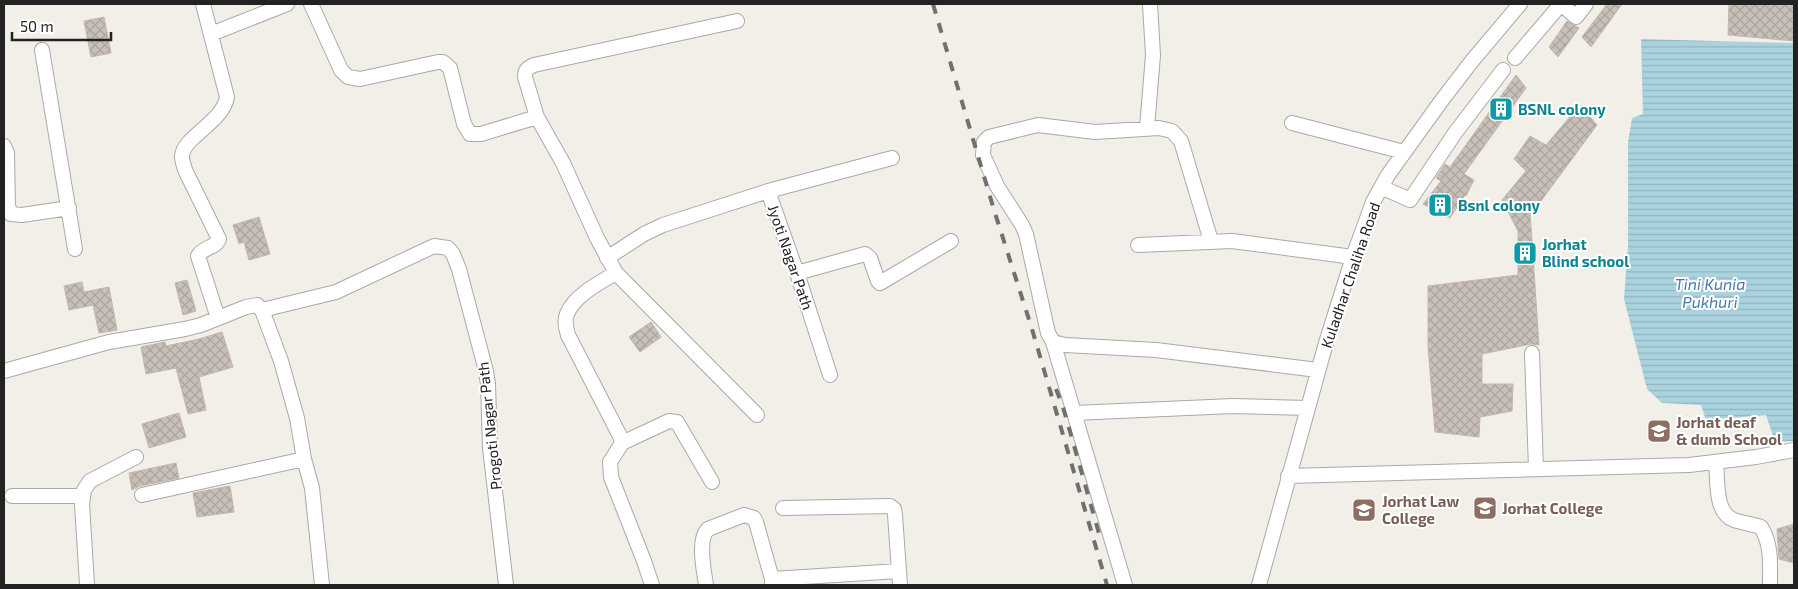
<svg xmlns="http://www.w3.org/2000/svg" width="1798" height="589" font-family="'Exo 2',sans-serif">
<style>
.water{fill:url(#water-rules)}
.building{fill:url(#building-cross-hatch);stroke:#c4b6ab}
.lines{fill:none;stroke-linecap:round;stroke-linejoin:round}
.minor-casing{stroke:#a9a9a9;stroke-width:16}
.minor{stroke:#fff;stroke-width:14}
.rail{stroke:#707070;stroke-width:4;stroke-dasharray:10 10;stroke-linecap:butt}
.labels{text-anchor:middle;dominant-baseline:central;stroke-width:4;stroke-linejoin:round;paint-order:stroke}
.culture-label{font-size:15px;font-weight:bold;fill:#0d838f;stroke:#fff;text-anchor:start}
.street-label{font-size:15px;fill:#222;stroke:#fff}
.education-label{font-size:15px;font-weight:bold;fill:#785e54;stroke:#fff;text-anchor:start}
.water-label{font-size:16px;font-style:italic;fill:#4a7aab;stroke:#fff}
</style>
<defs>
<pattern id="water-rules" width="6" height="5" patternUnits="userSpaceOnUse" patternTransform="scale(1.25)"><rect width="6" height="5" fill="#aad3df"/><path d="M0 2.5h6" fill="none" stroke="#92b5bf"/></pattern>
<pattern id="building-cross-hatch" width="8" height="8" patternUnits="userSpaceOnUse" patternTransform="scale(1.25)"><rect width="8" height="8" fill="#c7bfb8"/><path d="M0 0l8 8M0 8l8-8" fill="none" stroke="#aba49e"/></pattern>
</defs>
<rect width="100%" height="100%" fill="#f2efe9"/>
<path class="water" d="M1641 39 1794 43V441L1775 442 1766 415 1706 420 1701 405 1662 403 1647 389 1624 299 1628 246V142L1632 118 1643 114Z"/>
<path class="building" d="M1607 4H1622L1591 47 1582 37Z
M1729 4H1794V41L1728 35Z
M104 17 111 53 91 57 84 21Z
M1567 21 1579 28 1558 57 1549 47Z
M1516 75 1526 88 1464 174 1474 180 1466 196 1465 195 1450 218 1423 204 1441 181 1436 178 1445 164 1450 167Z
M1580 105 1597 125 1541 201 1530 212 1539 345 1531 344 1482 354V384H1513L1512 411 1480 417 1479 437 1435 432 1428 346V286L1518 275V231L1502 200 1526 171 1514 159 1530 136 1546 145Z
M259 217 270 254 249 260 244 242 239 244 233 225Z
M187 280 196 311 183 315 175 283Z
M82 282 84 292 109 287 117 330 99 333 93 305 69 310 64 286Z
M651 322 661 337 640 352 629 337Z
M222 332 233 367 199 377 206 410 188 414 176 368 146 374 141 347 165 342 166 346 199 339Z
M179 413 186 437 149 448 142 424Z
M176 463 179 478 140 486 132 490 129 473Z
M230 486 234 512 197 517 193 493Z
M1794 524V563L1779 559 1777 529Z"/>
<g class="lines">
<g class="minor-casing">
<path id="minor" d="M203 4 227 97C223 122 183 137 182 156 182 162 184 167 186 172L219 239C216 248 203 247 198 256L218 318
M311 4 341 70 348 77 360 79 438 62H443L450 68 464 124 470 134H481L537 117
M1561 4 1576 17 1586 4
M737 21 534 65C528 68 525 69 525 77L537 117 563 163 597 238 616 273 757 415
M211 34 287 4
M42 50 75 249
M1515 58 1561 4
M1292 123 1404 152
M1147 128 1153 55 1150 4
M4 146 7 153 8 206 11 214 22 215 69 208
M1381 187 1410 200 1455 133 1503 70
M768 191 892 158
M1211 241 1181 141 1172 131 1159 128 1095 132 1038 125 989 137 984 142 983 155 997 186 1022 225 1026 234 1048 333 1053 342 1065 345 1156 350 1318 370
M1138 245 1232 241 1353 257
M607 258 644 234 663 225 768 191 797 273 830 375
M616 273C600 282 574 296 567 314 564 321 566 328 568 335L620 436 622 443 610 462 611 477 644 561 652 585
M797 273 865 254 870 258 878 281 880 283 951 241
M262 310 336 292 434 246 448 248 453 254 459 269 486 371 488 384 490 448 506 585
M262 310 281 361 297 418 304 459 312 488 322 585
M1053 342 1125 585
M1532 353 1536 469
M4 371 109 342 185 329 201 325 246 307 257 305 262 310
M1074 413 1233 406 1308 408
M622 443 669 421 677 422 712 482
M1716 463C1718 479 1714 513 1734 520 1742 523 1752 524 1761 527 1772 545 1770 565 1770 585
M1288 476 1689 465 1756 457 1794 450
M142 495 304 459
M12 496H82
M783 508 890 506 894 509 895 515 900 585
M87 585 82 504 84 490 90 481 136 457
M706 585C704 571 697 539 708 529L744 515 754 518 756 522 772 579
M772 585V579L899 571
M1259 585 1326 343 1353 257 1373 202 1388 175 1442 100 1472 61 1520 4"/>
</g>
<use href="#minor" class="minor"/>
<path class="rail" d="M933 4 994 210 1032 329 1107 585
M1056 389 1063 407 1100 537"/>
</g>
<defs>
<g id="building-square" transform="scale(1.25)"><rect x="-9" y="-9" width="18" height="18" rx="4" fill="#0f9aa8" stroke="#fff"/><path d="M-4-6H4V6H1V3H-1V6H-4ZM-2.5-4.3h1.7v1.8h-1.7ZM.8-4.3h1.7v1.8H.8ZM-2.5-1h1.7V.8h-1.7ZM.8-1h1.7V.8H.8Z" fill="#fff"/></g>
<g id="school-square" transform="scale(1.25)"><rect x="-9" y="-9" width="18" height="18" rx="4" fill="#8d6e63" stroke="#fff"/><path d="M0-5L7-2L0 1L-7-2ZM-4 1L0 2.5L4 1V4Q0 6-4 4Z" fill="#fff"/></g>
<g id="university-square" transform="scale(1.25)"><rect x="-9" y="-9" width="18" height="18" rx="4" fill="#8d6e63" stroke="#fff"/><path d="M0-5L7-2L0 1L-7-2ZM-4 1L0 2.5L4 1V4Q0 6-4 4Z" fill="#fff"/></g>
</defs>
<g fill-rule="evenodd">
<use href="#building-square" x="1501" y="109"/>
<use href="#building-square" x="1440" y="205"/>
<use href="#building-square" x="1525" y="253"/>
<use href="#school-square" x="1659" y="431"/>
<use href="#university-square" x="1485" y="508"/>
<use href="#university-square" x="1364" y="510"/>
</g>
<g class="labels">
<g class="culture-label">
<text x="1518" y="109">BSNL colony</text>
<text x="1458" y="205">Bsnl colony</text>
<text x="1542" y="244">Jorhat<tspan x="1542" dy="17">Blind school</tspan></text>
</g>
<g class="street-label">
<text transform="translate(791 257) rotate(71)">Jyoti Nagar Path</text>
<text transform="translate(1350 275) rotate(-71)">Kuladhar Chaliha Road</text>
<text transform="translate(489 426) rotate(-96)">Progoti Nagar Path</text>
</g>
<g class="education-label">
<text x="1676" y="422">Jorhat deaf<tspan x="1676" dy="17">&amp; dumb School</tspan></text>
<text x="1382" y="501">Jorhat Law<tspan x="1382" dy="17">College</tspan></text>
<text x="1502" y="508">Jorhat College</text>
</g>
<g class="water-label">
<text x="1710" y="283">Tini Kunia<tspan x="1710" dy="18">Pukhuri</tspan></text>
</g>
</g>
<rect width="1798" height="589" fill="none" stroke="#222222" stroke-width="10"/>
<path d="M12 32v8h99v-8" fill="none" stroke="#222222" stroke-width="2.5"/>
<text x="20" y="32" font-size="15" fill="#222222" stroke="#ffffff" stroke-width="4" paint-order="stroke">50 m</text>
</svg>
